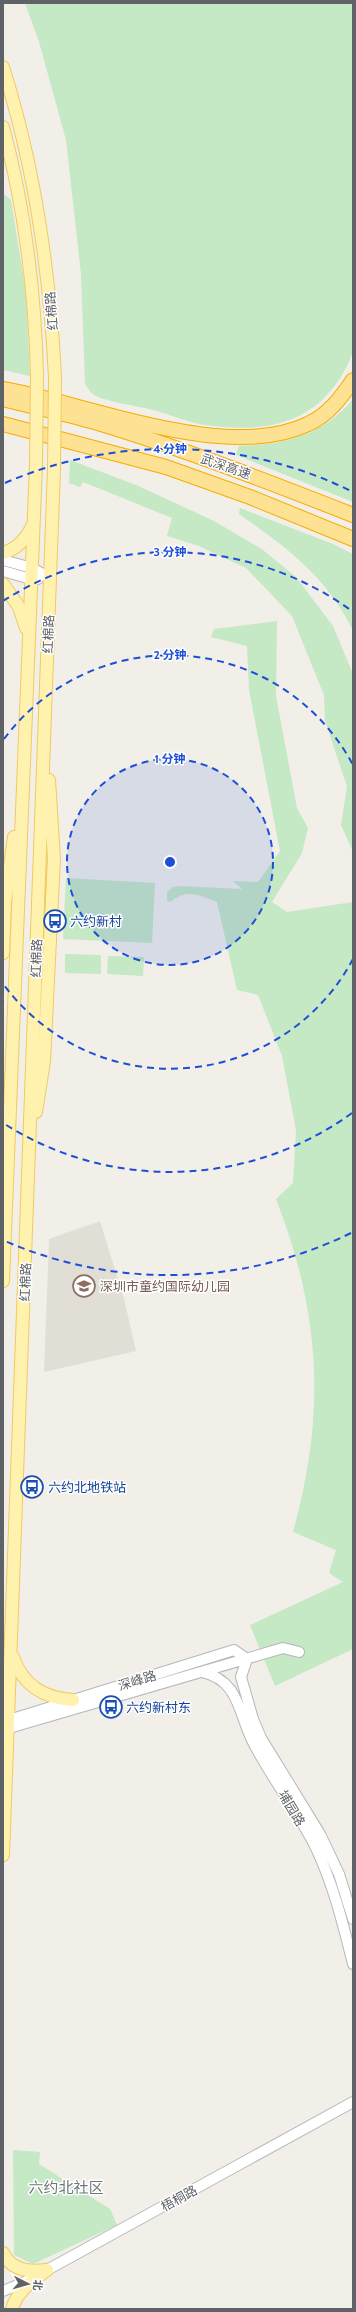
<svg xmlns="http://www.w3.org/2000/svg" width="356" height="2312" font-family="Cabin,'Noto Sans SC',sans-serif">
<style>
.education{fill:#e1ded6}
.green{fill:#c5e8c5}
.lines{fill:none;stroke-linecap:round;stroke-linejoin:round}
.minor-casing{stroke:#b5b8bc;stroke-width:12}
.major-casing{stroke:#f2c960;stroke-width:14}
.highway-casing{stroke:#f9ab00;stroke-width:16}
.minor{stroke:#fff;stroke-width:10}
.major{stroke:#fff2af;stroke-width:12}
.highway{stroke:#fde293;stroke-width:14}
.major-bridge-casing{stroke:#f2c960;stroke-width:14;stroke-linecap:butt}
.major-bridge{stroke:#fff2af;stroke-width:12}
.ring{fill:none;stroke:#1d4ed8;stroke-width:2;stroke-dasharray:7 5}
.labels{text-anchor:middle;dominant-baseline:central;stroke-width:3;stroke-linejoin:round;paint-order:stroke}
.street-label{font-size:13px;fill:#5f6368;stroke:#fff}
.transit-label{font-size:13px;fill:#164399;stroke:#fff;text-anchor:start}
.education-label{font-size:13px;fill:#785e54;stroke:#fff;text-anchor:start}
.quarter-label{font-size:15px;fill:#70757a;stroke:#fff}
.centre{fill:#1d4ed8;stroke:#fff;stroke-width:2}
.ring-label{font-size:12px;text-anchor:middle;font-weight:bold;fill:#1d4ed8;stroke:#fff;stroke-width:3;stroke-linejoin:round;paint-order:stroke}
</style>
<rect width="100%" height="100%" fill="#f1efe8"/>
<path class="education" d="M100 1221 124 1299 136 1351 44 1372 49 1239Z"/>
<path class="green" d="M25 3H353V352C327 420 273 435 206 425 188 423 170 414 153 410 138 406 107 402 94 395 91 393 87 387 85 384L81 274 66 140 39 42Z
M3 193 11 200 26 293 30 376 3 370Z
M353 399V502L236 455 239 446C283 445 324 435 353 399Z
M70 460 136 485 214 521 263 550 296 577 333 626 353 674V852L341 825 347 786 325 721 324 695 292 616 246 568 199 546 167 536 172 518 83 482 80 487 69 483Z
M240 508 333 544 353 554V631C328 578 285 546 239 514Z
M277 621 276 696 297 808 308 828 302 853 272 902 287 912 353 902V1649L275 1686 250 1625 343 1582 329 1573 336 1550 293 1532C326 1412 321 1315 276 1199L293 1183 296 1130 282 1056 258 995 237 990 217 902C198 895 188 888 170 902L167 901V892L173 887 181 886 242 889 233 881 258 882 280 851 249 690 247 646 211 637 214 629Z
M66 878 155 883 152 943 63 939Z
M65 954 101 955V974L65 973Z
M108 956 144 957 143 976 107 974Z
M13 2150 40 2152 39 2164 110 2209 117 2225 33 2264 14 2255Z"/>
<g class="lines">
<g class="minor-casing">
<path id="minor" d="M3 560 32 568 50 578
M3 571 31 579H38
M247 1659 241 1677 253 1719 261 1738 320 1834 339 1874 353 1919
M202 1672C241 1681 238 1715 254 1744 272 1779 297 1810 315 1846 333 1883 343 1924 353 1964
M3 1719 9 1720 234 1650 247 1659
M3 1727 9 1728 283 1648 299 1652
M3 2291 27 2281 353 2102"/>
</g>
<g class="major-casing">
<path id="major" d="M3 67C35 168 50 272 55 378
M3 127C25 208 35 292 37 375
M3 553C17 549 27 538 33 524
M3 584 19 607 26 628
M3 953 5 902 14 837
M36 1112 44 1061 54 859 49 780
M3 1281 36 465
M13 1657C23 1686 44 1698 73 1700
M3 1855 54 469
M3 2253C12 2271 28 2272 46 2270
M12 2309C17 2291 33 2280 47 2270"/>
</g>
<g class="highway-casing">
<path id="highway" d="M3 389C89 404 227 463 308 424 328 415 341 398 353 380
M3 399C34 407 67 414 98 423 184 449 269 482 353 515
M3 424 166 467 250 497 353 539"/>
</g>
<use href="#minor" class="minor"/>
<use href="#major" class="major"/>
<use href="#highway" class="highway"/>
<g class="major-bridge-casing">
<path id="major-bridge" d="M36 465 37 375
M54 469 55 378"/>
</g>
<use href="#major-bridge" class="major-bridge"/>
</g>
<circle cx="170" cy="862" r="103" fill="#1d4ed8" fill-opacity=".12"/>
<g class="ring">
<circle cx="170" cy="862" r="103"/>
<path d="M353 959A207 207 0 0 1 4 985M4 739A207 207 0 0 1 353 765"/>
<path d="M352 1113A310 310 0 0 1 3 1123M3 601A310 310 0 0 1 352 611"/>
<path d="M351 1233A413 413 0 0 1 5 1241M5 483A413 413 0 0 1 351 491"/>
</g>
<defs>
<g id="bus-ring" transform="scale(1.15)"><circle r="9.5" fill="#fff" stroke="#1a4fb4" stroke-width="1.5"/><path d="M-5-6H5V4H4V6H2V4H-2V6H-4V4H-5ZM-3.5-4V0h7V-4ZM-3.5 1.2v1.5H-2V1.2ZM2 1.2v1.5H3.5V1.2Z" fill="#1a4fb4"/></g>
<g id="school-ring" transform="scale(1.15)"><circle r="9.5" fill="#fff" stroke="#8d6e63" stroke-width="1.5"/><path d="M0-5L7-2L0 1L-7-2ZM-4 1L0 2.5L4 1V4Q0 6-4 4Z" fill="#8d6e63"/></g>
</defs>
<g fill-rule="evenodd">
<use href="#bus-ring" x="55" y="921"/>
<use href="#school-ring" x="84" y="1286"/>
<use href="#bus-ring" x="32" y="1487"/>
<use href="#bus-ring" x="111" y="1707"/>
</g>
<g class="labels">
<g class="street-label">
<text transform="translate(51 311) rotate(-95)">红棉路</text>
<text transform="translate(226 466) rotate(19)">武深高速</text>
<text transform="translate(48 634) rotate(-88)">红棉路</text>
<text transform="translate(36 958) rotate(-88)">红棉路</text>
<text transform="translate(25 1282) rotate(-88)">红棉路</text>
<text transform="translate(137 1680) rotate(-17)">深峰路</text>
<text transform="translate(292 1808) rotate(59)">埔园路</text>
<text transform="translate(179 2198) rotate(-29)">梧桐路</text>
</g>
<g class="transit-label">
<text x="70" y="921">六约新村</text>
<text x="48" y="1487">六约北地铁站</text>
<text x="126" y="1707">六约新村东</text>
</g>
<g class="education-label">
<text x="100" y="1286">深圳市童约国际幼儿园</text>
</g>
<g class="quarter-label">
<text x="66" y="2188">六约北社区</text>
</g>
</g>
<circle cx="170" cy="862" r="6" class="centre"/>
<g class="ring-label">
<text x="170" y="453">4 分钟</text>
<text x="170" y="556">3 分钟</text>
<text x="170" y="659">2 分钟</text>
<text x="170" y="763">1 分钟</text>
</g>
<rect width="356" height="2312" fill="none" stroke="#5f6368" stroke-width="8"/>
<g transform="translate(28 2284) rotate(96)" stroke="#ffffff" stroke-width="3" paint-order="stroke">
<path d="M0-3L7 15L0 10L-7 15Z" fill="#5f6368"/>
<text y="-6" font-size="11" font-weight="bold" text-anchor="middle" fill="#5f6368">北</text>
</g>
</svg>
